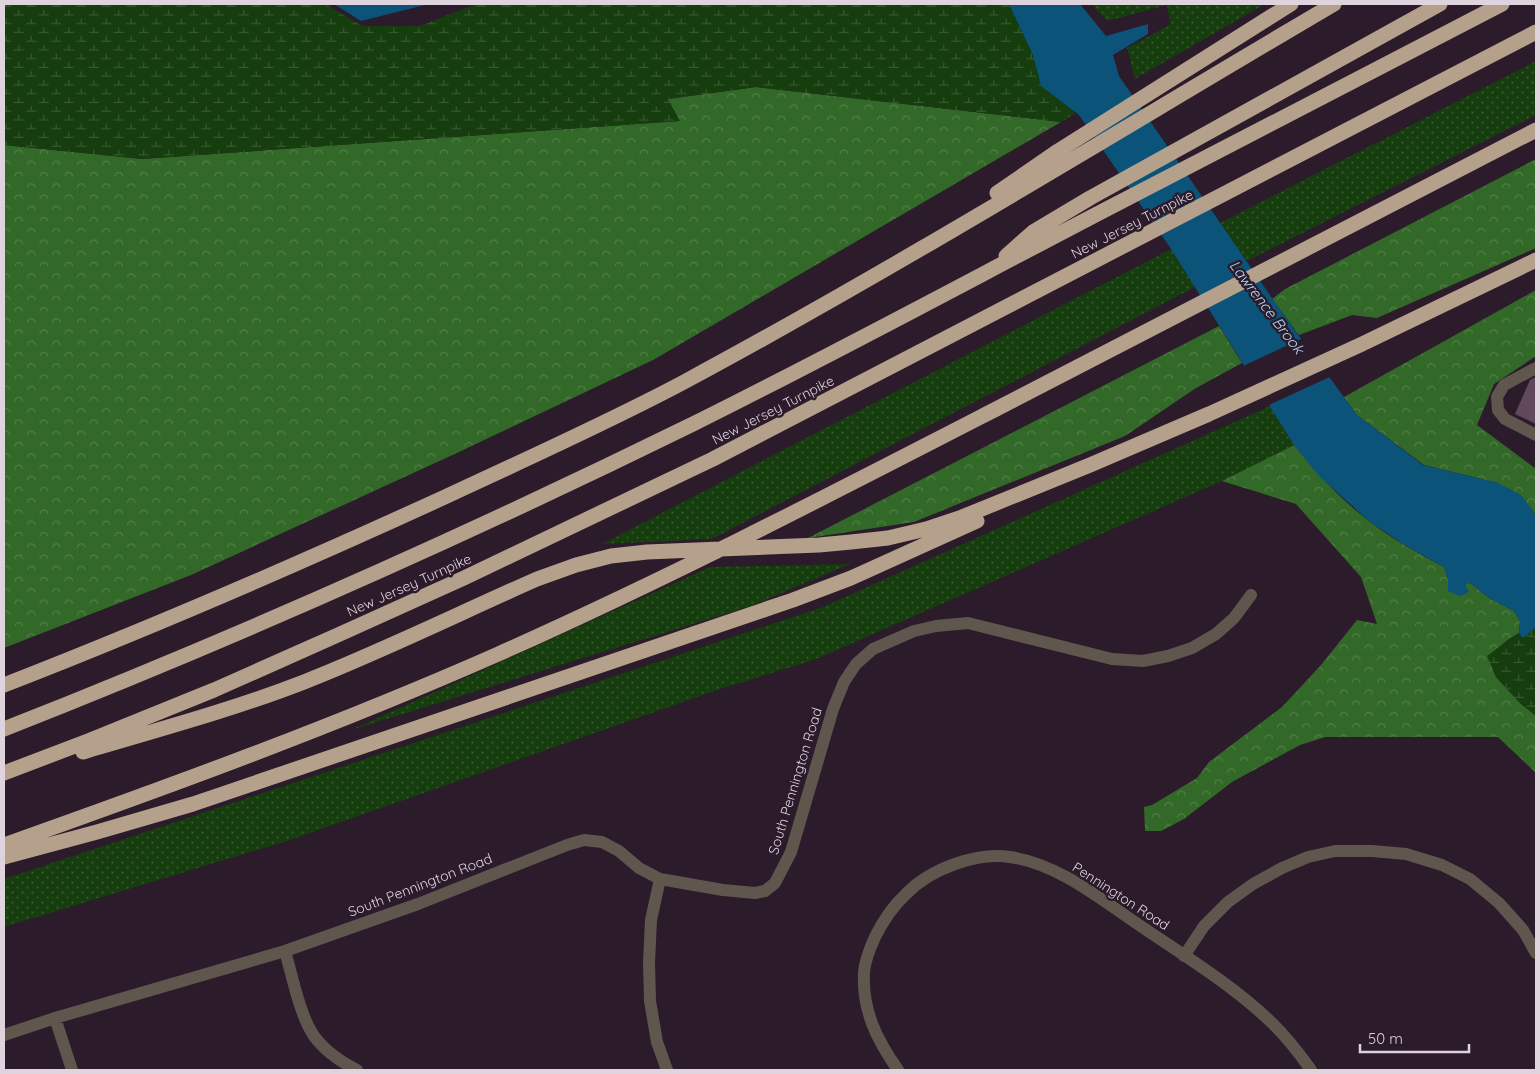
<svg xmlns="http://www.w3.org/2000/svg" width="1540" height="1074" font-family="Quicksand,sans-serif">
<style>
.grass{fill:url(#grass-dots)}
.forest{fill:url(#forest-crowns)}
.wetland{fill:url(#wetland-marsh)}
.water{fill:#0b5379}
.pier{fill:#2c1b2b}
.building{fill:#604958}
.lines{fill:none;stroke-linecap:round;stroke-linejoin:round}
.minor{stroke:#5f574e;stroke-width:12}
.highway{stroke:#b4a08b;stroke-width:15}
.labels{text-anchor:middle;dominant-baseline:central;stroke-width:5;stroke-linejoin:round;paint-order:stroke}
.street-label{font-size:14px;fill:#dfd3dd;stroke:#2c1b2b}
.water-label{font-size:15px;font-style:italic;fill:#aed6f2;stroke:#2c1b2b}
</style>
<defs>
<pattern id="grass-dots" width="8" height="8" patternUnits="userSpaceOnUse" patternTransform="scale(1.25)"><rect width="8" height="8" fill="#153d0d"/><path d="M2 2h.1M6 6h.1" fill="none" stroke="#375830" stroke-width="1.8" stroke-linecap="round"/></pattern>
<pattern id="forest-crowns" width="20" height="18" patternUnits="userSpaceOnUse" patternTransform="scale(1.25)"><rect width="20" height="18" fill="#336928"/><path d="M2 6a3 3 0 1 1 6 0M12 15a3 3 0 1 1 6 0" fill="none" stroke="#507e47"/></pattern>
<pattern id="wetland-marsh" width="20" height="14" patternUnits="userSpaceOnUse" patternTransform="scale(1.25)"><rect width="20" height="14" fill="#153d0d"/><path d="M1 5h8M5 5V1M11 12h8M15 12V8" fill="none" stroke="#375830"/></pattern>
</defs>
<rect width="100%" height="100%" fill="#2c1b2b"/>
<path class="grass" d="M1091 4H1265L1135 79 1127 48 1170 25 1167 5 1107 21Z
M1536 61V115L1247 261 1220 223Z
M1171 249 1195 287 712 539 602 544Z
M1270 406 1294 445 1222 481 814 660 720 689 290 840 4 927V879L823 607Z
M850 564 751 606 351 730 710 567Z"/>
<path class="forest" d="M756 87 1061 122 653 360 459 452 191 575 4 648V145L142 159 679 121 668 99Z
M1536 159V248L1377 318 1352 315 1299 335 1272 299 1285 289Z
M1536 290V356L1494 384 1477 425 1536 469V522L1534 512 1498 483 1424 465 1357 415 1344 397Z
M1219 326 1242 363 1196 388 1125 436 914 522 808 538Z
M1294 445C1316 472 1340 499 1369 521 1392 539 1418 553 1444 567L1449 581 1465 585 1469 582 1489 598 1514 611 1520 621 1519 633 1509 639 1488 656 1496 677 1520 703 1536 716V773L1498 737H1325L1300 745 1232 782 1184 819 1161 831H1145L1144 807 1152 805 1197 778 1209 762 1282 707 1321 665 1357 620 1377 624 1361 577 1296 504 1222 481Z"/>
<path class="wetland" d="M4 4H326L362 26H420L476 4H1010L1075 114 1061 122 756 87 668 99 680 121 142 159 4 145Z
M1536 627V716L1520 703 1496 677 1487 656 1519 633 1523 638Z"/>
<path class="water" d="M334 4H429L361 21Z
M1009 4H1080L1106 36 1148 24V34L1113 55 1119 76 1283 314 1357 415 1423 465 1498 483 1521 495 1534 512 1536 522V627L1523 638 1519 633 1520 621 1514 611 1489 598 1469 582 1465 585 1469 592 1460 596 1448 591V581L1444 567 1403 544 1369 521 1319 476 1294 445 1171 249 1079 115 1041 86 1033 55Z"/>
<path class="pier" d="M1303 338 1332 376 1267 406 1241 367Z"/>
<path class="building" d="M1536 377V424L1515 414 1530 380Z"/>
<g class="lines">
<path class="minor" d="M1536 368 1504 385 1497 397 1498 410 1505 419 1536 435
M660 879 651 920 649 963 650 1001 657 1042 667 1070
M285 951C292 975 300 1016 314 1036 325 1051 341 1062 357 1070
M1184 956 1204 926 1228 902 1253 884 1282 868 1308 857 1335 851H1372L1406 854 1442 865 1470 879 1499 903 1523 930 1536 953
M55 1018 72 1070
M4 1035 55 1018 285 951 418 904 567 845 584 840 602 842 619 851 639 868 660 879 723 890 755 893 765 891 775 883 791 852 833 709 844 682 856 664 873 649 914 631 936 626 968 623 1112 659 1143 661 1168 656 1192 648 1216 634 1234 618 1251 595
M898 1070C877 1040 862 1011 864 972 865 960 870 948 875 937 883 921 893 906 906 894 930 869 976 852 1010 857 1060 864 1104 902 1145 929 1188 958 1233 986 1270 1021 1286 1036 1299 1053 1311 1070"/>
<path class="highway" d="M997 193 1058 151 1291 4
M1006 256 1033 232 1090 198 1440 4
M4 685C153 627 301 563 447 496 526 459 607 423 684 382 905 263 1118 131 1334 4
M4 729C238 637 467 535 693 424 830 356 965 283 1101 212 1235 142 1369 73 1502 4
M83 752C157 730 232 710 304 682 383 651 460 613 537 579L576 565 611 556 647 552 819 545 851 542 888 538 926 529 962 517 1090 465 1209 414 1360 345 1536 260
M4 773 88 741 214 690 340 634 464 578 713 459 1536 32
M4 845C170 786 335 726 496 655 667 579 833 493 1000 407 1179 315 1357 222 1536 130
M4 857 97 832 193 804 793 600 851 578 977 521"/>
</g>
<g class="labels">
<g class="street-label">
<text transform="translate(1132 224) rotate(-27)">New Jersey Turnpike</text>
<text transform="translate(773 410) rotate(-27)">New Jersey Turnpike</text>
<text transform="translate(409 585) rotate(-24)">New Jersey Turnpike</text>
<text transform="translate(795 781) rotate(-73)">South Pennington Road</text>
<text transform="translate(420 885) rotate(-21)">South Pennington Road</text>
<text transform="translate(1121 896) rotate(33)">Pennington Road</text>
</g>
<g class="water-label">
<text transform="translate(1267 307) rotate(53)">Lawrence Brook</text>
</g>
</g>
<rect width="1540" height="1074" fill="none" stroke="#dfd3dd" stroke-width="10"/>
<path d="M1360 1044v8h109v-8" fill="none" stroke="#dfd3dd" stroke-width="2.5"/>
<text x="1368" y="1044" font-size="15" fill="#dfd3dd" stroke="#2c1b2b" stroke-width="4" paint-order="stroke">50 m</text>
</svg>
